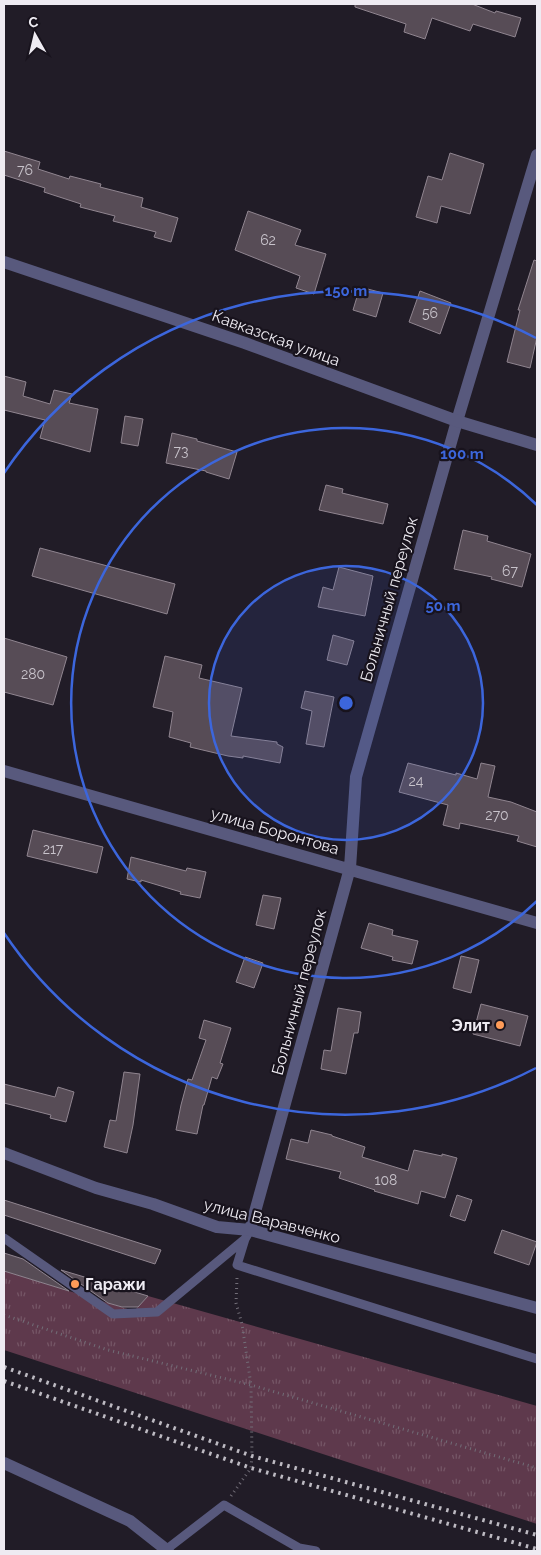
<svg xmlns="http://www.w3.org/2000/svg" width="541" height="1555" font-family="Raleway,sans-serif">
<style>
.grass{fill:url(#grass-tufts)}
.building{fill:#574c56;stroke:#908590}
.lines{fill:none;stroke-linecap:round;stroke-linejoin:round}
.path{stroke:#726e78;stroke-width:3;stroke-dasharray:1 4;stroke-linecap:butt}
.service{stroke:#58597d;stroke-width:9}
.minor{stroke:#58597d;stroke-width:12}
.tertiary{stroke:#58597d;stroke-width:12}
.rail{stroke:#bdbac2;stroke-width:4;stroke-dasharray:2.5 5;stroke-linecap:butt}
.ring{fill:none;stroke:#3c66dc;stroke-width:2.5}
.poi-dot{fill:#fe9b58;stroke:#18131d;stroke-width:2}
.labels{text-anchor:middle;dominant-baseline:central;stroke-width:4.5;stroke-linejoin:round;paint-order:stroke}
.number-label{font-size:14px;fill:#c8c3cb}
.street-label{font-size:16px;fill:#eeebf2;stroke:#18131d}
.poi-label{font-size:16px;font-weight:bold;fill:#eeebf2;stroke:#18131d;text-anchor:end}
.centre{fill:#3c66dc;stroke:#18131d;stroke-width:2.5}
.ring-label{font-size:15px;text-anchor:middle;font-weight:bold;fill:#3c66dc;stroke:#18131d;stroke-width:4.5;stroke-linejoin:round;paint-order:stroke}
</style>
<defs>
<pattern id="grass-tufts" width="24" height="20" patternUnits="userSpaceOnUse" patternTransform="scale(1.25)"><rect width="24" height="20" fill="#5e394c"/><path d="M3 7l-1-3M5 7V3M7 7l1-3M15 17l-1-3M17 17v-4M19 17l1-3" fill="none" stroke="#755666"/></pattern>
</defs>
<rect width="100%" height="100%" fill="#211c27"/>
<path class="grass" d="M4 1271 134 1311 148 1296 537 1406V1524L4 1350Z"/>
<path class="building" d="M355 4H472L495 13 496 11 521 18 515 37 473 24 470 31 432 18 425 39 404 32 406 24 355 7Z
M4 151 40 162 38 169 69 179 70 176 101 184 100 187 143 198 141 207 178 218 171 242 154 237 156 232 113 221 115 216 80 207 81 204 44 192 45 188 4 175Z
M450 153 484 164 470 214 441 206 437 223 416 217 428 176 442 180Z
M248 211 301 230 295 245 326 254 314 294 296 288 300 276 235 250Z
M534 260 537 261V337L530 368 507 362 520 310H518Z
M360 287 383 293 376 317 353 310Z
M420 291 451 303 440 334 409 322Z
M4 376 26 382 23 396 50 404 54 390 72 394 69 403 98 409 90 452 40 438 45 420 4 410Z
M125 416 143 419 138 446 121 443Z
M172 433 197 439V441L237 452 229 479 206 472V471L166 463Z
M326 485 343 489 342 493 388 504 383 524 319 510Z
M463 530 488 536 487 541 531 554 522 587 491 579 492 577 454 569Z
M40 548 175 584 167 614 32 576Z
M339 567 373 576 365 616 318 607 323 587 333 590Z
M333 635 354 641 347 665 327 660Z
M4 638 67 657 53 705 4 692Z
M165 656 202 665 199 678 242 688 231 736 277 742V744L283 747 280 763 243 756V758L228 756 190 747 191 743 169 737 173 712 153 707Z
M305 691 334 697 324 747 306 744 312 711 301 708Z
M408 763 456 775V773L477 779 481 763 495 766 488 797 511 802 537 812V847L517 841 519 836 460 823 459 829 443 825 448 805 399 792Z
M33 830 103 847 97 873 27 856Z
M131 857 186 871 187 868 206 872 200 898 180 894 181 892 141 880V882L127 879Z
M263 895 281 898 274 929 256 925Z
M369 923 393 930 392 935 418 941 412 964 392 960 393 957 361 948Z
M461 956 479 960 471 993 453 988Z
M245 957 263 963 254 988 236 982Z
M481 1004 528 1016 520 1046 473 1034Z
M338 1008 361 1012 358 1033H354L346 1074 321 1069 324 1050 331 1051Z
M204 1020 231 1028 220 1063 223 1064 217 1079 212 1077 204 1105H203L197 1134 176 1130 181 1105 188 1079 192 1080 206 1040 199 1038Z
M124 1072 140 1074 133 1125 127 1153 104 1147 110 1120 116 1121Z
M4 1084 55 1097 58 1087 74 1092 66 1122 50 1118 51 1115 4 1103Z
M311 1130 332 1135V1136L365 1147 362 1157 408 1171 414 1150 442 1156V1154L457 1158 445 1198 421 1191 418 1204 374 1191 375 1190 339 1178 341 1172 286 1159 291 1139 308 1143Z
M457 1195 472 1200 465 1221 450 1216Z
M4 1200 161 1250 155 1264 4 1215Z
M502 1230 537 1242 529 1265 494 1253Z
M4 1253 23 1259 69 1291 4 1271Z
M61 1270 148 1296 138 1307H122L108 1303Z"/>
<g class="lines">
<path class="path" d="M4 1315 108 1350 251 1385 537 1468
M231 1496 251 1468 252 1456 251 1385 242 1324 236 1303 237 1278"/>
<path class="service" d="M250 1230 245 1239 237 1265 537 1359
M4 1238 113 1314 157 1312 245 1239
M167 1549 224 1505 299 1548 316 1551"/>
<path class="minor" d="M4 771 537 923
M4 1153 96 1188 153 1204 217 1227 250 1230 537 1308
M250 1230 350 868 356 777 457 421 537 155"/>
<path class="tertiary" d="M4 262 245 343 457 421 537 445
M4 1463 130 1521 168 1551"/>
<path class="rail" d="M4 1367 252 1456 537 1535
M4 1381 251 1468 537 1549"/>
</g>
<circle cx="346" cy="703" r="137" fill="#3c66dc" fill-opacity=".12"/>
<g class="ring">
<circle cx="346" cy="703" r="137"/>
<path d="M537 901A275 275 0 1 1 537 505"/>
<path d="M536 1068A412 412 0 0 1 4 933M4 473A412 412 0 0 1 536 338"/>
</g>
<g class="poi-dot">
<circle cx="500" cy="1025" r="5"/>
<circle cx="75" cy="1284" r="5"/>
</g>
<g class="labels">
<g class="number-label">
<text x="25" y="170">76</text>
<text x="268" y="240">62</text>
<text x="430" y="313">56</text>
<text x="181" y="451">73</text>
<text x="510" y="571">67</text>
<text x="33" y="674">280</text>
<text x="416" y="781">24</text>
<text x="497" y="815">270</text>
<text x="53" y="849">217</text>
<text x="386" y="1180">108</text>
</g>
<g class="street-label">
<text transform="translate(276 338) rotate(20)">Кавказская улица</text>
<text transform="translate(389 599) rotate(-74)">Больничный переулок</text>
<text transform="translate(275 831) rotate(16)">улица Боронтова</text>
<text transform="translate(299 992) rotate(-75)">Больничный переулок</text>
<text transform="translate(272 1221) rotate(14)">улица Варавченко</text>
</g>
<g class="poi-label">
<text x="490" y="1025">Элит</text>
<text x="85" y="1284" text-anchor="start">Гаражи</text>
</g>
</g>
<circle cx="346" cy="703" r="8" class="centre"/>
<g class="ring-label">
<text x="346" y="296">150 m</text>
<text x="462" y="459">100 m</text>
<text x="443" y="611">50 m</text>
</g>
<rect width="541" height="1555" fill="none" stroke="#eeebf2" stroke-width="10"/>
<g transform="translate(35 35) rotate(352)" stroke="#18131d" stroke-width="4" paint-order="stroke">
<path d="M0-4L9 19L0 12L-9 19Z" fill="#eeebf2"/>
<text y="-8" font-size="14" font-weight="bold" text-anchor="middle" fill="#eeebf2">С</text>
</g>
</svg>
